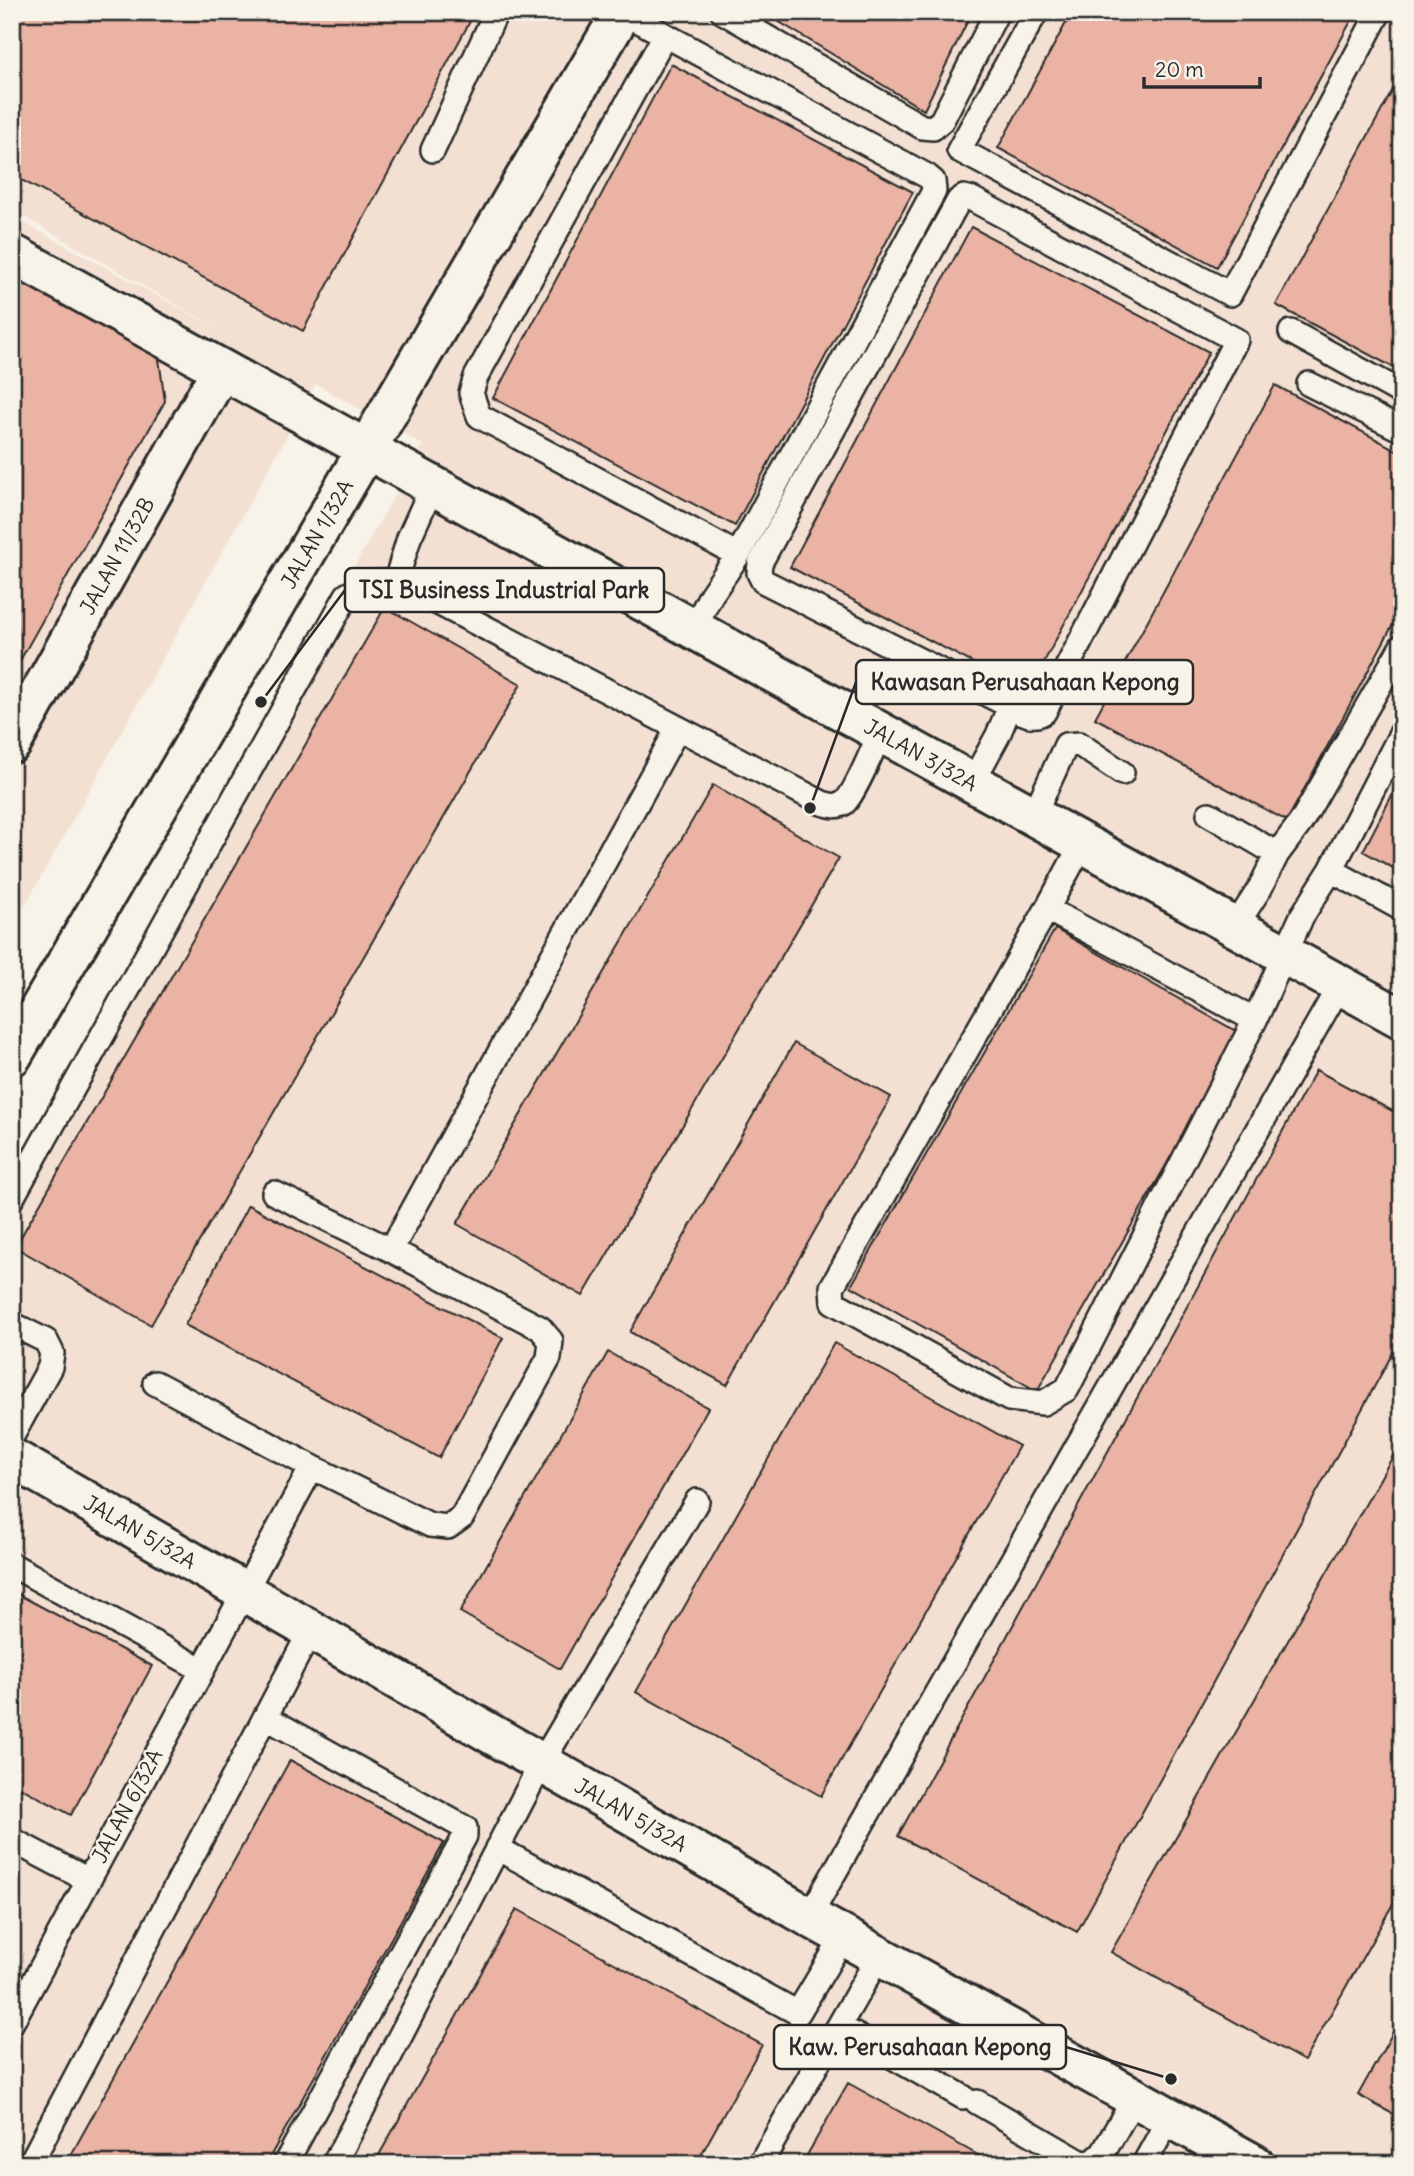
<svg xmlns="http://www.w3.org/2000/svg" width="1414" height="2176" font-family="Delius,sans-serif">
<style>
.built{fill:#f3e0d3}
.building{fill:#ebb3a3;stroke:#2b2b2b;stroke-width:2}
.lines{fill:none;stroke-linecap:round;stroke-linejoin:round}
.service-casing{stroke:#2b2b2b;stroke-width:28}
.minor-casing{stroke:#2b2b2b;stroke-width:44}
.tertiary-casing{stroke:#2b2b2b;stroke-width:44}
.service{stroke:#f7f3e8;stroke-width:23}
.minor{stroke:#f7f3e8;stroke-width:38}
.tertiary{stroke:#f7f3e8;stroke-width:38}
.labels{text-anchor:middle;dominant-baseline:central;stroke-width:5;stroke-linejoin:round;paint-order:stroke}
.street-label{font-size:21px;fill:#2b2b2b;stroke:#f7f3e8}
.leader{fill:none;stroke:#2b2b2b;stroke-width:2.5}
.callout-dot{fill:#2b2b2b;stroke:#f7f3e8;stroke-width:2.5}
.callout{fill:#f7f3e8;stroke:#2b2b2b;stroke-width:2.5}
.callout-label{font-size:23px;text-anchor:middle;font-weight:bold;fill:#2b2b2b}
</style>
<rect width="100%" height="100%" fill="#f7f3e8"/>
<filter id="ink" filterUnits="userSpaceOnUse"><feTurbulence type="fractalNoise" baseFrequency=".0143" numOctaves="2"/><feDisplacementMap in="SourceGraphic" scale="14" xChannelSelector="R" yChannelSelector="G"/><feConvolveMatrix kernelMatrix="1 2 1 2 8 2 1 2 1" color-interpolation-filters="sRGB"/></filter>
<g filter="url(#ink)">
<path class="built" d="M12 12H1402V2164H12V1171L423 445 316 384 12 929V216L229 335 12 210Z"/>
<path class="building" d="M12 12H475L303 331 12 175Z
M763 12H972L924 110Z
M1072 12H1356L1217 267 998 148Z
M671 64 913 192 735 526 493 398Z
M1402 73V372L1276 305Z
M971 227 1209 352 1028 692 790 567Z
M18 274 158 352 165 401 12 675V284Z
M1275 385 1402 453V608L1287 821 1095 718Z
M385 607 521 684 151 1325 15 1247Z
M1402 776V873L1363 851Z
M713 785 839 858 583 1296 457 1224Z
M1055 929 1241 1034 1037 1391 851 1286Z
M794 1043 891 1097 727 1385 630 1332Z
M1316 1070 1402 1116V1336L1077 1932 898 1836Z
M248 1205 503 1338 439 1458 185 1325Z
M834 1343 1019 1446 821 1796 636 1692Z
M608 1352 708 1408 560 1669 460 1612Z
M1402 1440V1888L1304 2061 1111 1952Z
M12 1591 152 1666 71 1815 12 1783Z
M290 1760 444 1843 266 2164H66Z
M517 1909 762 2045 696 2164H374Z
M1402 2016V2119L1358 2095Z
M848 2083 994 2164H802Z"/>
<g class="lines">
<g class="service-casing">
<path id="service" d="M623 12 665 35 927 176 933 181 934 191 738 555 479 416 471 393 476 377 665 35
M723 12 922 127 933 128 942 120 997 12
M1036 12 959 150 1230 294 1379 12
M433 150 496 12
M964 197 972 199 1236 340 1044 712C1032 720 1022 712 1010 706L763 581 759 573 760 563 959 200Z
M1291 332 1402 393
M1309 384 1402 430
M396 581 409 538 432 487
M693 630 711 595 738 555
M972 783 998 735 1010 706
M1209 814 1277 854
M1033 817 1066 745 1079 744 1122 773
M1082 844 1047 909 832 1287 833 1302 1009 1399 1043 1403 1067 1389 1255 1020 1302 916 1331 870 1402 909
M1331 870 1402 732
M1047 909 1255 1020
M1235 927 1260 888 1277 854 1301 822 1402 646
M12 1198 347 595 371 583 396 581 678 728
M391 1250 678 728 822 803C829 805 837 808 844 803 854 795 874 747 880 733
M12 1324 46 1341 52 1353 50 1367 12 1436
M155 1383 312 1467 430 1525 448 1527 462 1517 549 1358 551 1341 540 1328 391 1250 274 1193
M12 1565 201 1669
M265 1717 465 1828V1836L285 2164
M12 1840 88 1880
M497 1848 798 2013 844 1936
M809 1917 1340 985
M12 2022 312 1467
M839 2026 963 2097
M977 2102 1082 2163 1093 2162 1103 2153 1135 2097
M30 2164 311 1630
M334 2164 541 1764 697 1501
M760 2164 879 1956
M1144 2164 1170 2117"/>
</g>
<g class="minor-casing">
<path id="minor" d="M12 254 1402 1019
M12 743 221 370"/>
</g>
<g class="tertiary-casing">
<path id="tertiary" d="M12 1056 622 12
M12 1458 809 1917 1254 2164"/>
</g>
<use href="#service" class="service"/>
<use href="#minor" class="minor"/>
<use href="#tertiary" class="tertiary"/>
</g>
</g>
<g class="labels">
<g class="street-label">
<text transform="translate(317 534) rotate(-60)">JALAN 1/32A</text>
<text transform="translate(117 556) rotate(-61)">JALAN 11/32B</text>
<text transform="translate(921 755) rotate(29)">JALAN 3/32A</text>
<text transform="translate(140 1532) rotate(30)">JALAN 5/32A</text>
<text transform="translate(127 1806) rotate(-62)">JALAN 6/32A</text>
<text transform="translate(631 1815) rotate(30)">JALAN 5/32A</text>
</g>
</g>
<path class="leader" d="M261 702L345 590M810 808L856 682M1171 2079L1066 2047"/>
<g class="callout-dot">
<circle cx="261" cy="702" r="7"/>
<circle cx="810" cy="808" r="7"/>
<circle cx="1171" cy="2079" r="7"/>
</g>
<g class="callout">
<rect x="345" y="568" width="319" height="44" rx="7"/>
<rect x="856" y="660" width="337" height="44" rx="7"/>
<rect x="774" y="2025" width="292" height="44" rx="7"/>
</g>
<g class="callout-label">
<text x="504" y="598">TSI Business Industrial Park</text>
<text x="1025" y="690">Kawasan Perusahaan Kepong</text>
<text x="920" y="2055">Kaw. Perusahaan Kepong</text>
</g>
<rect width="1414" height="2176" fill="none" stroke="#f7f3e8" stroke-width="42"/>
<rect x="21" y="21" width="1372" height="2134" fill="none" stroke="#2b2b2b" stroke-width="2.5" filter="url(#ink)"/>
<path d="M1144 77v10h116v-10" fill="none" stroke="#2b2b2b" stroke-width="3.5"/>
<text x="1155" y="77" font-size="21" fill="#2b2b2b" stroke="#f7f3e8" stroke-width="5" paint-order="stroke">20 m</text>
</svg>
